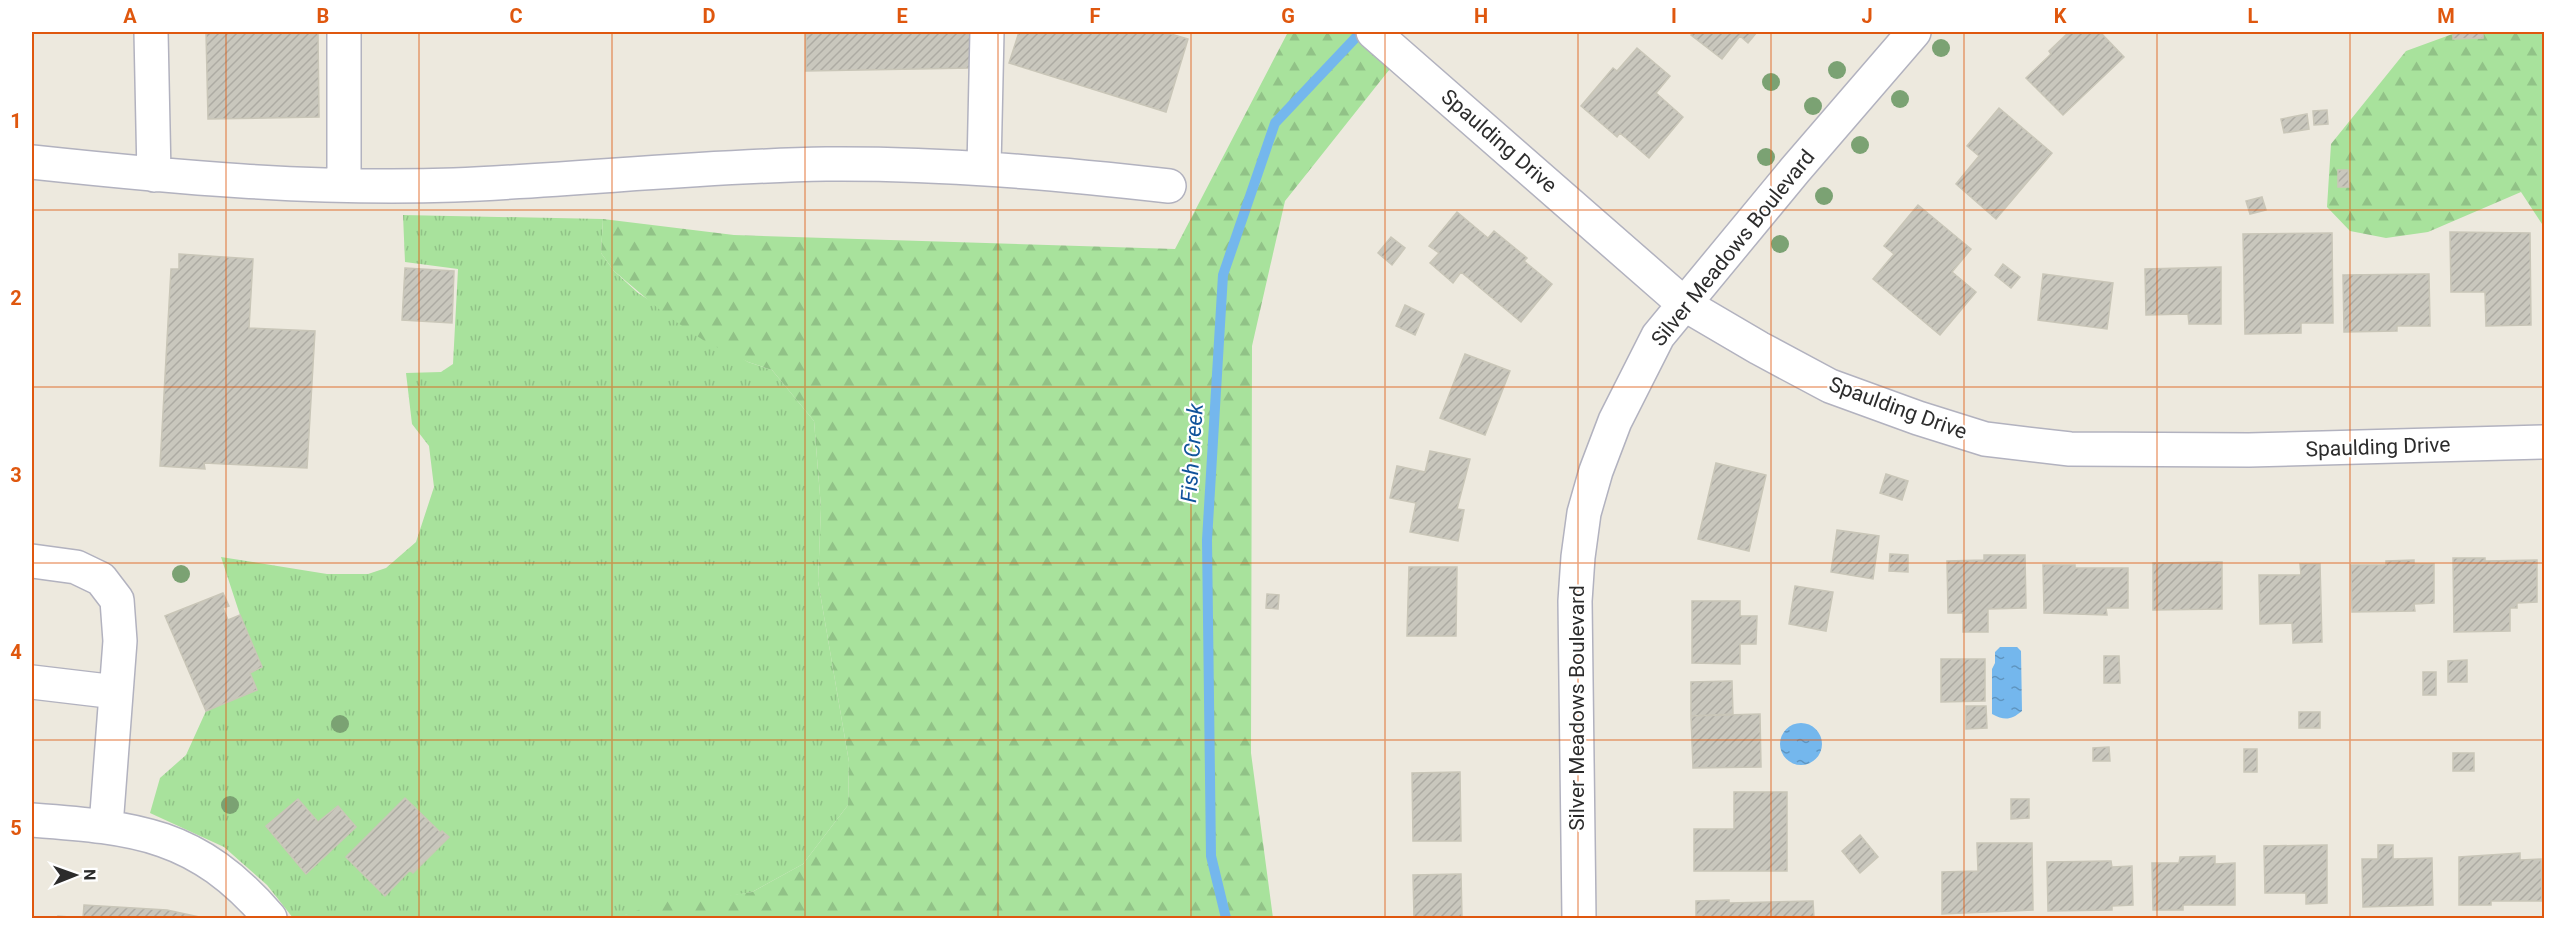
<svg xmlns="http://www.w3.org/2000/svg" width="2576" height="950" font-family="Roboto,sans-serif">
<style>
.grass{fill:url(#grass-tufts)}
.forest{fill:url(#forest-firs)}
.water{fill:url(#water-ripples)}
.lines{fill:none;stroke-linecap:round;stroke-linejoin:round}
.stream{stroke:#74b7ed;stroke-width:10}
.building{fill:url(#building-hatch);stroke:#c9c6b8;stroke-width:1.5}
.minor-casing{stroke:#b2b2bf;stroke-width:36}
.minor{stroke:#fff;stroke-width:33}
.tree{fill:#7ba273}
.grid{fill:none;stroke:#df570e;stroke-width:1.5;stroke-opacity:0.55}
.labels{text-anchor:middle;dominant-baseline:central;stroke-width:4.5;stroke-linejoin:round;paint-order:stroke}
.street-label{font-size:21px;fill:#2c2c2c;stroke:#fff}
.water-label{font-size:22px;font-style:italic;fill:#10539b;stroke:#fff}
.neatline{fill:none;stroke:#df570e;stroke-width:2}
.grid-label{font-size:20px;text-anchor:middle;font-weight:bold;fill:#df570e}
</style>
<defs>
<pattern id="grass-tufts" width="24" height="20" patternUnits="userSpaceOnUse" patternTransform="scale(1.5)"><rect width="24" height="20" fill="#a8e29c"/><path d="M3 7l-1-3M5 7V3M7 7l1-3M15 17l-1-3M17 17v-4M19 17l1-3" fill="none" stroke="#91c287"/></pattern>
<pattern id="forest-firs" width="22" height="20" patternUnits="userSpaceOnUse" patternTransform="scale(1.5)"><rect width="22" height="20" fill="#a8e29c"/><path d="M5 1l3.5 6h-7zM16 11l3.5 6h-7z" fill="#91c287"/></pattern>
<pattern id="water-ripples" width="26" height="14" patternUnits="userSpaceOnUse" patternTransform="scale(1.5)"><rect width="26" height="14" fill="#74b7ed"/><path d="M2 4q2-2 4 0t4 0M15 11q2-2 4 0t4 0" fill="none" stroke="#5f95c0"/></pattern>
<pattern id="building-hatch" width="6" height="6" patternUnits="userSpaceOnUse" patternTransform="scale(1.5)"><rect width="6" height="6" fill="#c9c7bd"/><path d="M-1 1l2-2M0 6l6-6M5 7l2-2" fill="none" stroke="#adaba3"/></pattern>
</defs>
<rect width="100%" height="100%" fill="#ede9de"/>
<path class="grass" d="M403 215 603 219 601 253 614 271 638 293 748 362 772 370 814 421 821 508 818 581 849 762 848 805 803 864 752 892 625 915V918H293L267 885 224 847 150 813 160 778 186 755 206 711 257 690 250 673 262 667 240 615 221 557 327 574H368L386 568 416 542 434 487 429 446 412 424 406 373 441 372 453 364 458 269 405 262Z"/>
<path class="forest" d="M1288 32H1373L1401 55 1285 201 1252 346 1251 753 1273 918H625V915L668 899 712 898 752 892 803 864 848 805 849 762 818 581 821 508 814 421 772 370 748 362 706 342 666 315 614 271 601 253 603 219 734 235 1175 249Z
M2458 32H2544V227L2521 192 2428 232 2386 238 2350 231 2327 207 2331 144 2406 51Z"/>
<path class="water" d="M2000 647H2017L2021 651 2022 711C2011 720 2005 721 1992 714V669L1995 663V652Z
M1780 744a21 21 0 1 1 42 0a21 21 0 1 1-42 0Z"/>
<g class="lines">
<path class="stream" d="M1226 918 1211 856 1207 540 1223 275 1275 123 1361 32"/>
</g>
<path class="building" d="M206 32H318L319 117 208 119Z
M806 32H971V68L806 71Z
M1019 32H1164L1188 39 1166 112 1009 63Z
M1693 32H1757L1748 43 1740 36 1722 59 1691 35Z
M2069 32H2100L2124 57 2063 115 2026 78 2051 54 2049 51Z
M2453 32H2483V38L2453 39Z
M1637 48 1670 76 1656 93 1683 117 1649 158 1620 133 1617 137 1581 106 1613 68 1617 71Z
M1999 108 2052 153 1996 219 1956 184 1979 156 1967 146Z
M2327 110 2328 124 2314 125 2313 111Z
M2307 114 2309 129 2284 133 2281 119Z
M2338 170H2348L2349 187H2338Z
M2262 197 2266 210 2250 214 2246 201Z
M1918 205 1971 249 1952 272 1976 292 1940 335 1873 279 1894 254 1884 246Z
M1457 212 1488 238 1494 231 1527 258 1524 261 1552 284 1521 322 1461 272 1453 283 1430 263 1439 253 1429 246Z
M2450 232 2530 233 2531 325 2486 326 2485 292H2451Z
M2332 233 2333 323H2301V333L2245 334 2243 234Z
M1391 237 1405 248 1392 265 1378 253Z
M179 254 253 259 249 328 315 331 307 468 204 463 205 469 160 466 171 269H179Z
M2003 264 2020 277 2011 288 1995 275Z
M2221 267V324H2189L2188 314 2146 315 2145 269Z
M405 268 454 271 452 323 402 320Z
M2043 274 2113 283 2107 329 2038 320Z
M2429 274 2430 326H2397V331L2344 332 2343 275Z
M1405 305 1424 314 1415 335 1396 326Z
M1465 354 1510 371 1485 435 1440 418Z
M1430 451 1470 459 1457 509 1464 510 1458 541 1410 532 1416 503 1390 498 1397 466 1425 472Z
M1716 463 1766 475 1749 551 1698 539Z
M1886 474 1908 481 1902 500 1880 493Z
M1837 530 1879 536 1873 579 1831 572Z
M1890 554 1908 555V572L1889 571Z
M1984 555H2025L2026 608 1988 609V632H1963V613H1948L1947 561 1984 560Z
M2453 558H2485V561L2537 560V602L2517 603V608H2510V631L2454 632Z
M2414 560V564H2434V603L2414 604 2415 611 2352 612 2351 565H2386V561Z
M2222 562V609L2153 610V563Z
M2300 564H2320L2322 642 2293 643 2292 623 2260 624 2259 575H2301Z
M2043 565H2075V568H2128V608H2106L2107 615 2044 613Z
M1409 567H1457L1456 636H1407Z
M1795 586 1833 592 1826 631 1789 624Z
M223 593 229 606 223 608 228 620 240 615 262 667 250 673 257 690 206 711 165 616Z
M1267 594 1279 595 1278 609 1266 608Z
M1692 601H1740V616H1757L1756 644H1740V664L1692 663Z
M2104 656H2119L2120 683H2104Z
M1941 659H1985V701L1941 702Z
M2467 660V682H2448V661Z
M2423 672H2436V695H2423Z
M1732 681 1733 714 1691 716V682Z
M1966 706H1986L1987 728 1966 729Z
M2299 712H2320V728H2299Z
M1760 714 1761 767 1693 768 1691 716Z
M2109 747 2110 761H2093V748Z
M2244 749H2257V772H2244Z
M2453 753H2474V771H2453Z
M1460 772 1461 841H1413L1412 773Z
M1734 792H1787V871H1694V829H1734Z
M405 798 441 833 442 831 449 837 413 873 410 870 385 896 346 857Z
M298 799 318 822 338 806 356 827 306 874 266 826Z
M2011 799H2029V818L2011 819Z
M1860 835 1878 857 1860 873 1842 851Z
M1977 843H2032L2033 910 1942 914V872L1978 871Z
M2327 845V903L2306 904V893H2265L2264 846Z
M2378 845H2393V859L2432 858 2433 905 2363 907 2362 859H2378Z
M2520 853V860L2541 859 2542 901H2491V905H2459V857Z
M2215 856V864L2235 863V905H2183V910H2153L2152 863H2179L2180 857Z
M2111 861 2112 867 2132 866 2133 905 2112 906V910L2048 911 2047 862Z
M1461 874 1462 918H1414L1413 875Z
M1729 900V903L1813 901 1814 918H1696V901Z
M84 905 167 910 204 918H58V916L83 918Z"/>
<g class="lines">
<g class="minor-casing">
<path id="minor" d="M151 32 154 175
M1373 32 1684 304 1759 348 1830 386 1918 418 1985 439 2070 449 2249 450 2544 442
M32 162C172 177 313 190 454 185 578 180 702 166 826 164 941 163 1055 173 1169 186
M984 167 987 32
M344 184V32
M32 561 76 567 101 579 117 600 120 641 106 826
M32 682 116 692
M32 820C137 828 197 833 270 918
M1579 918 1575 601 1578 557 1584 513 1596 471 1615 421 1658 336 1795 170 1914 32"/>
</g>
<use href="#minor" class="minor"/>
</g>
<g class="tree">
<circle cx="1941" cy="48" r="9"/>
<circle cx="1837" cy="70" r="9"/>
<circle cx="1771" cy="82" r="9"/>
<circle cx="1900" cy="99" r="9"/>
<circle cx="1813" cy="106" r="9"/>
<circle cx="1860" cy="145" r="9"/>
<circle cx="1766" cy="157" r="9"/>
<circle cx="1824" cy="196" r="9"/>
<circle cx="1780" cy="244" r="9"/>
<circle cx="181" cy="574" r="9"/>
<circle cx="340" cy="724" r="9"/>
<circle cx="230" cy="805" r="9"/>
</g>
<path class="grid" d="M226 32V918M419 32V918M612 32V918M805 32V918M998 32V918M1191 32V918M1385 32V918M1578 32V918M1771 32V918M1964 32V918M2157 32V918M2350 32V918M32 210H2544M32 387H2544M32 563H2544M32 740H2544"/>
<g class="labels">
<g class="street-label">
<text transform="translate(1499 141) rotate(41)">Spaulding Drive</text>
<text transform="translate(1733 248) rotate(-51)">Silver Meadows Boulevard</text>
<text transform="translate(1898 408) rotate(20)">Spaulding Drive</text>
<text transform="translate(2378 447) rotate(-2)">Spaulding Drive</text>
<text transform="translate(1577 708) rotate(-90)">Silver Meadows Boulevard</text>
</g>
<g class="water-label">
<text transform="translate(1192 453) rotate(-86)">Fish Creek</text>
</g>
</g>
<rect width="2576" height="950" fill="none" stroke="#ffffff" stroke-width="66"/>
<g transform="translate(75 875) rotate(89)" stroke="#ffffff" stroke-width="4.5" paint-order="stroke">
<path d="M0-4.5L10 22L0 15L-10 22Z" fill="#2c2c2c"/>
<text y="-9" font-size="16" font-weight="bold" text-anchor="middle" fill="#2c2c2c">N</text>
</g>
<rect x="33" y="33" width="2510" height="884" class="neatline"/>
<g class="grid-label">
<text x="130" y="23">A</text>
<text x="323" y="23">B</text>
<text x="516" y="23">C</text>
<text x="709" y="23">D</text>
<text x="902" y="23">E</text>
<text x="1095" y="23">F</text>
<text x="1288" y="23">G</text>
<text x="1481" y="23">H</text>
<text x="1674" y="23">I</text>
<text x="1867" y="23">J</text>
<text x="2060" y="23">K</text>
<text x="2253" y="23">L</text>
<text x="2446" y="23">M</text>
<text x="16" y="128">1</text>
<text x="16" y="305">2</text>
<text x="16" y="482">3</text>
<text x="16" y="659">4</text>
<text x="16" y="835">5</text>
</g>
</svg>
